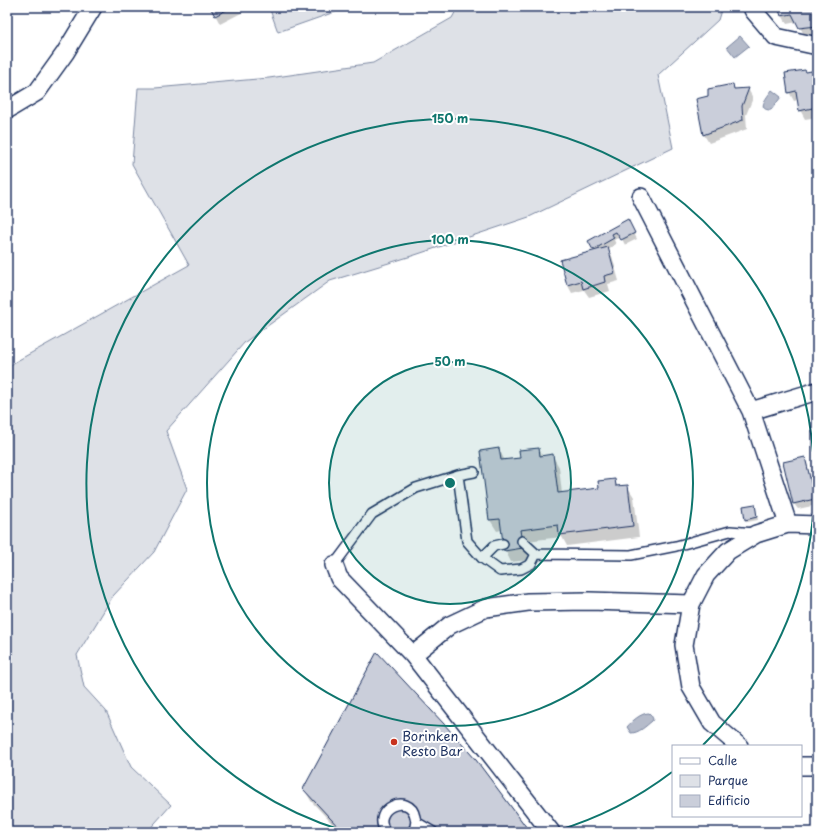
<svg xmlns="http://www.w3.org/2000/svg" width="824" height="839" font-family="'Playpen Sans',sans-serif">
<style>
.green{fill:#dee1e7;stroke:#7c88a2}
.water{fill:#b5bbca;stroke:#77839f}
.shadow{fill:#0003}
.building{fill:#caceda;stroke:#1b2f5e}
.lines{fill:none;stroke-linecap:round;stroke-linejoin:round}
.service-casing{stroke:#1b2f5e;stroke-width:12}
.minor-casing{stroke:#1b2f5e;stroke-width:20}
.service{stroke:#fff;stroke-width:9}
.minor{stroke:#fff;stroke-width:17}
.ring{fill:none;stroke:#0f766e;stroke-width:2}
.poi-dot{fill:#c8321e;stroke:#fff;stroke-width:1.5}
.labels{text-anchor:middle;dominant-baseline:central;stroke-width:4;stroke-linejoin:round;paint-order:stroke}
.poi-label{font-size:13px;fill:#1b2f5e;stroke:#fff;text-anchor:start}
.centre{fill:#0f766e;stroke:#fff;stroke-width:2}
.ring-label{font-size:12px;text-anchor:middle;font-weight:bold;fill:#0f766e;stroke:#fff;stroke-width:4;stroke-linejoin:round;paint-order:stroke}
</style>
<rect width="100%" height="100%" fill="#fff"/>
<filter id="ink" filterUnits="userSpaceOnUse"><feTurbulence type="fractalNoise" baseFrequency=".025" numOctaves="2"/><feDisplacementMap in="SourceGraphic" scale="8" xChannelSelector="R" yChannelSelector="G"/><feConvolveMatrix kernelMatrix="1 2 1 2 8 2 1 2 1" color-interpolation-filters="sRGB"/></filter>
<g filter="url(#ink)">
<path class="green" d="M269 7H349L278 32Z
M458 7H722L718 20 658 75 673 148 529 217 415 255 330 281 245 342 166 431 187 489 154 552 113 596 77 655 84 687 106 711 131 767 171 805 147 832H7V368L15 362 189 265 132 164 138 88H155L269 78 373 63 452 18Z"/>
<path class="water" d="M740 36 749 46 735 57 727 47Z
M772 90 781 97 771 110C755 110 768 96 772 90Z
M649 713 651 715 653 719 652 721C646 726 639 733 631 733L627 727C632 721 641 713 649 713Z"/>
<path class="shadow" d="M211 7H248L249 9 220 24Z
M779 7H817V35L805 36 797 22 787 24 782 15Z
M817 71V117L805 119 800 110 798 100 794 101 789 92Z
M733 86 735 90 748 89 753 98 746 115 747 129 709 143 704 135 697 100 710 97Z
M627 220 637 239 625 245 621 237H620L614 240 616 244 608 249 612 256 619 281 608 284 610 291 589 297 584 290 572 293 567 284 595 251 589 241Z
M499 449 505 461 521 459 539 449 543 457 552 455 559 467 562 494 600 489 614 480 618 487 627 486 634 497 639 537 567 546 562 537 526 541 529 560 511 562 505 550 502 530 497 531 490 520Z
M804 458 807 463 817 505 798 509 794 504Z
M755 505 756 508 758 520 747 522 746 519Z
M304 789 529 832H340L311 801Z"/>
<path class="building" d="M210 7H232L215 16Z
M778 7H817V26L799 28 792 14 781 16Z
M805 70 806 72 817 70V107L799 111 796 91 788 93 785 73Z
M733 84 734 89 749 88 742 106 743 120 703 135 696 99 708 96V89Z
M628 219 635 233 621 240 616 232 612 234 614 238 593 250 588 241Z
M608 247 615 273 604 276 605 282 583 289 581 281 567 285 560 260Z
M499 448 501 460 520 458 519 450 539 448 540 456 553 454 558 493 599 488 598 481 615 479 616 486 628 485 633 526 559 535 558 525 520 530 523 548 504 551 500 519 489 520 480 451Z
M805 457 815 499 793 504 783 462Z
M755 504 757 517 745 520 743 506Z
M377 652 444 724 476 760 530 832H343L303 789Z"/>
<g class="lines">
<g class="service-casing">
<path id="service" d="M474 472 458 475 467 541 482 558 500 571 521 569 531 564 536 554
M522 541 536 554 631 555 676 546 730 531 755 533
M482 558 494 546 503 544
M334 565 372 514 416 488 458 475
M416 822 433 832
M386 832C369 809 410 791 415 817 417 823 415 828 412 832"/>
</g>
<g class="minor-casing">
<path id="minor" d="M753 7V10L776 37 813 45H817
M7 110 37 92 65 53 93 7
M641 197 751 411
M788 524 751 411 817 391
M334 565 339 578 413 655 551 832
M413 655 450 625 486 608 528 602 589 601 691 604
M739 746 712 723 691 687 684 645 691 604 706 575 728 551 756 534 788 524 817 525
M801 766H817"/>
</g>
<use href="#service" class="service"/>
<use href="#minor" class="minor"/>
</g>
</g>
<circle cx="450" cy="483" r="121" fill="#0f766e" fill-opacity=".12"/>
<g class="ring">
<circle cx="450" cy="483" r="121"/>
<circle cx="450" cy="483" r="243"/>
<path d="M672 772A364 364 0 0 1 556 831M344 831A364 364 0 1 1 703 745"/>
</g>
<circle class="poi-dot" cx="394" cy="742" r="4"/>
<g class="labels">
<g class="poi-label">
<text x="402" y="735">Borinken<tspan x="402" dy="15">Resto Bar</tspan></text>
</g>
</g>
<circle cx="450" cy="483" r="6" class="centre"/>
<g class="ring-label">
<text x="450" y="123">150 m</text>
<text x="450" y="244">100 m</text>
<text x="450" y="366">50 m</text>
</g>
<rect width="824" height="839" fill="none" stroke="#fff" stroke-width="24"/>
<rect x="12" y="12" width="800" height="815" fill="none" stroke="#1b2f5e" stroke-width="1.5" filter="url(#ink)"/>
<rect x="672" y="745" width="130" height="72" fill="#ffffff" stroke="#a4acbf"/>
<rect x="680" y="758" width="20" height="6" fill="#ffffff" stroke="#a4acbf"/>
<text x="708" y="765" font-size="12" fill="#1b2f5e">Calle</text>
<rect x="680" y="775" width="20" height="12" fill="#dee1e7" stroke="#a4acbf"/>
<text x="708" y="785" font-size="12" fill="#1b2f5e">Parque</text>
<rect x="680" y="795" width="20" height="12" fill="#caceda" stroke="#a4acbf"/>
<text x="708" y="805" font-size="12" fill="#1b2f5e">Edificio</text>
</svg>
